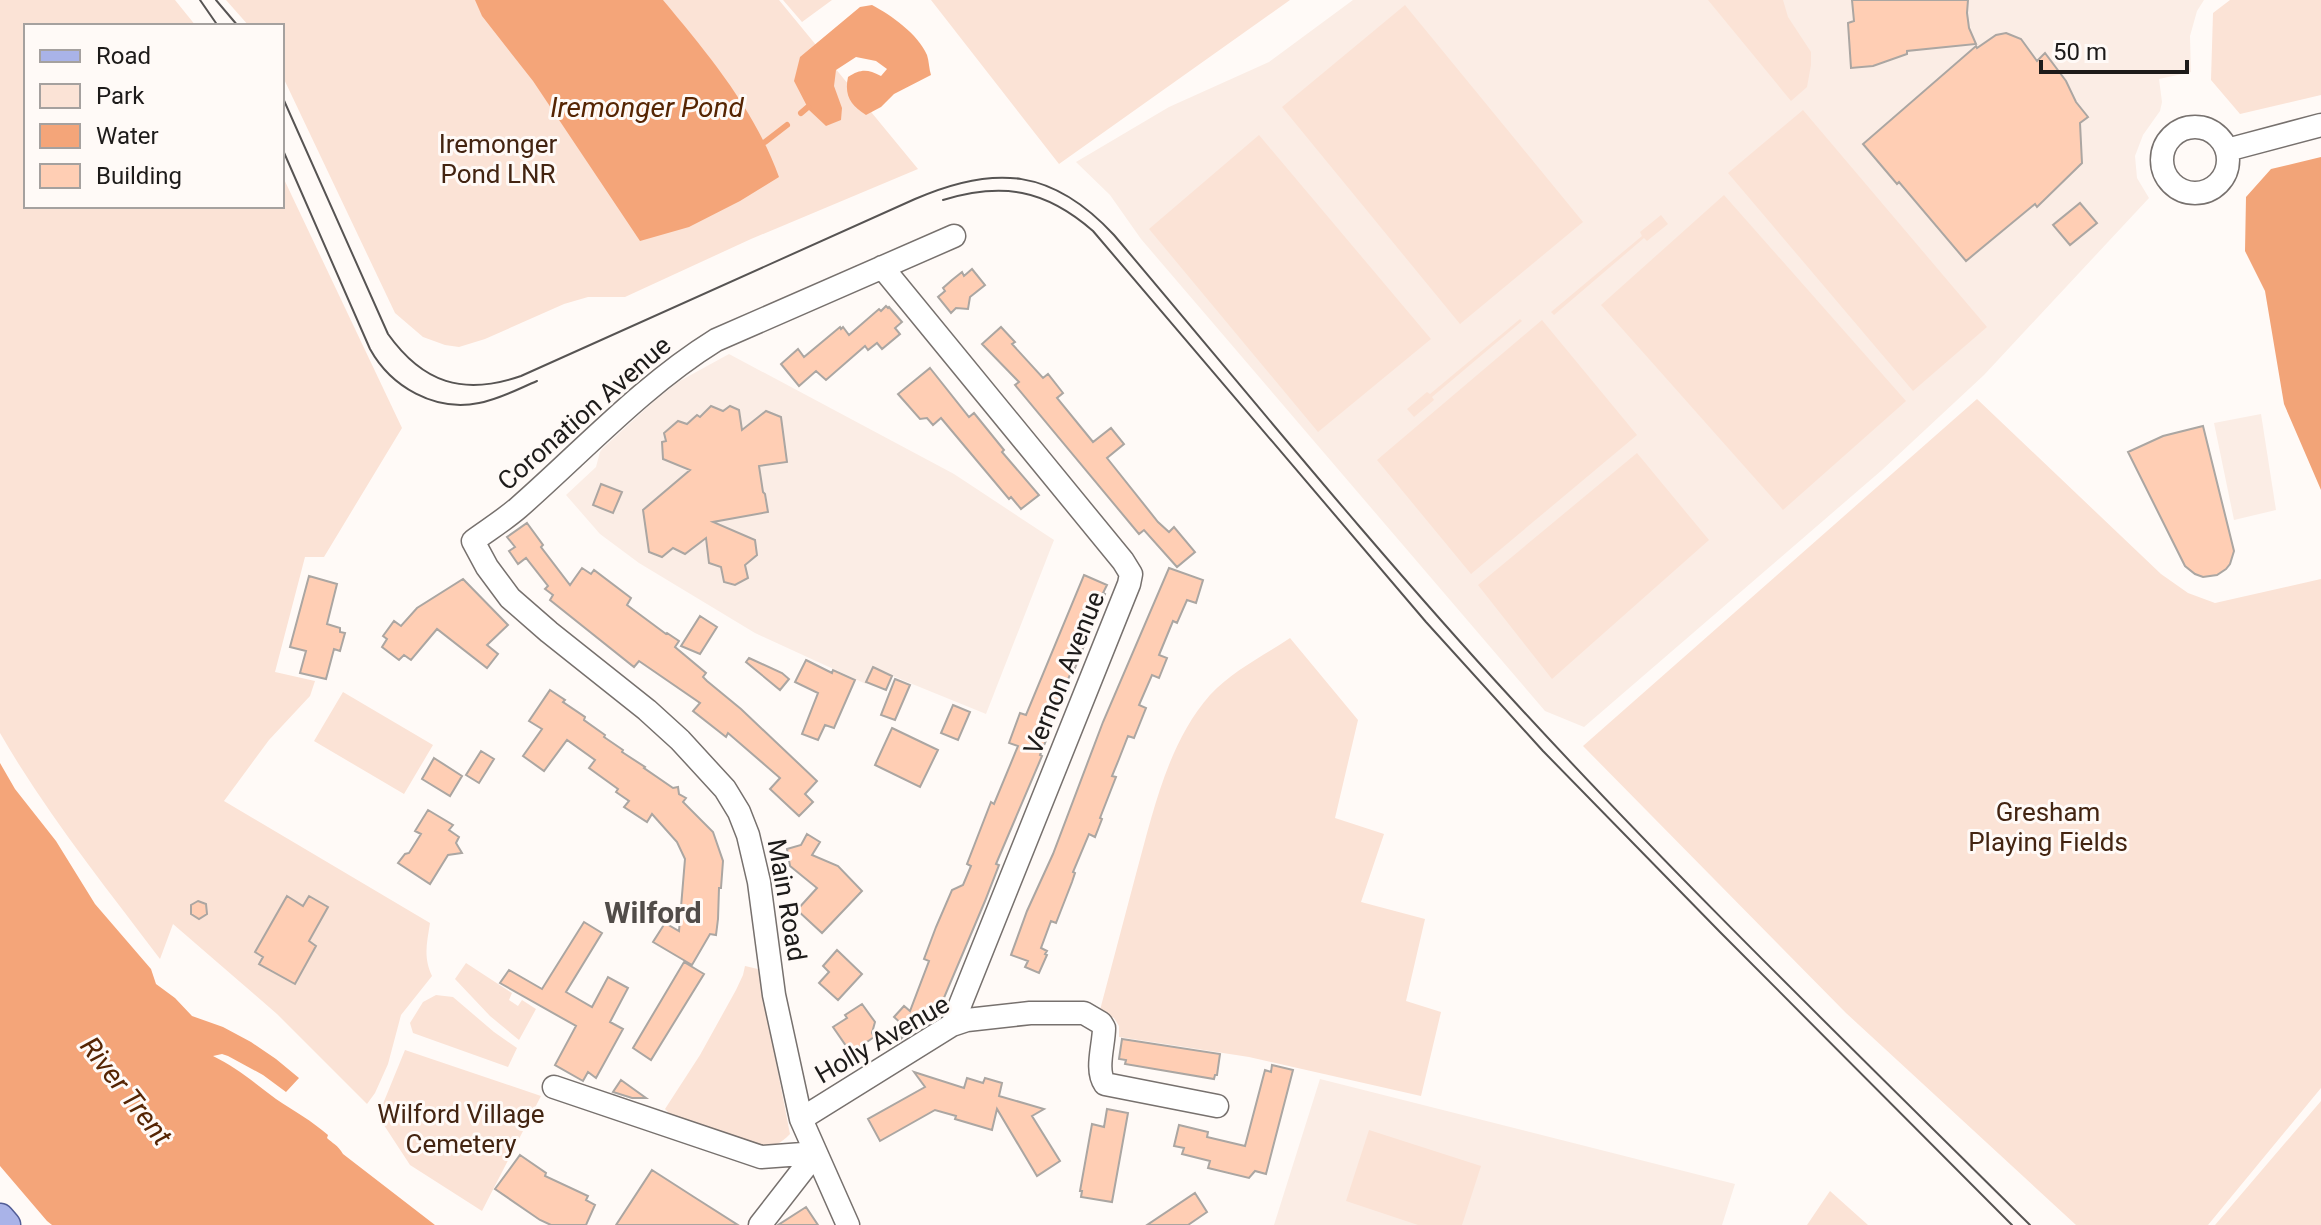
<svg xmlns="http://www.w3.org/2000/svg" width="2321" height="1225" font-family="Roboto,sans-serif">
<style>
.built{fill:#fbede5}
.green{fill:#fbe3d6}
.forest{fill:#f2a478}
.water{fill:#f4a579}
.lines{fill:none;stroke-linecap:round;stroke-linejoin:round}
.stream{stroke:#f4a579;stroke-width:6}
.building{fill:#ffceb4;stroke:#aba6a2;stroke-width:2}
.minor-casing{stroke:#77716e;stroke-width:25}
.major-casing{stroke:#525d96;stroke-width:31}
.minor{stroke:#fff;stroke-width:22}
.major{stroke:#a9b3e8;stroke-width:28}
.tram{stroke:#575453;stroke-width:2}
.labels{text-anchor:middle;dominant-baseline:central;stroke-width:6;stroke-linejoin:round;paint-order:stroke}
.park-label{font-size:26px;fill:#432411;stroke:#fffaf7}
.street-label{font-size:26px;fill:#1d1b1a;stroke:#fffaf7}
.water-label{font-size:28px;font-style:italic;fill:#562503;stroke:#fffaf7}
.quarter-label{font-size:30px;font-weight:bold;fill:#514c49;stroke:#fffaf7}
</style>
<rect width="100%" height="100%" fill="#fffaf7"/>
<path class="built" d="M1353 0H2204L2197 11 2190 36 2191 72 2159 79 2162 102 2160 111 2143 135 2135 156 2137 178 2149 198 1984 375 1882 470 1584 727 1545 711 1141 239 1110 195 1076 162 1169 107 1269 62Z
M729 354 954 474 1054 540 986 714 873 668 866 684 755 633 639 563 600 534 566 495 596 467 600 452 603 448 653 402 678 382Z
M2261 414 2276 510 2234 520 2214 423Z
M1320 1079 1735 1184 1722 1225H1274Z"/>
<path class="green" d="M0 0H175L196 26H26V206H282V175L402 428 324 557H305L275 672 315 681 310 696 269 740 224 801 430 923C427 943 423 957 432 976L401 1015 388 1064 375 1093 367 1104 277 1014 173 924 160 959C105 886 46 813 0 733Z
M226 0H779L918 169 751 239 625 297H588L564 304 485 339 459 347 445 345 423 337 395 313 282 75V26H249Z
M783 0H832L802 22Z
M931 0H1290L1059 164Z
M1708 0H1783L1788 17 1811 52V65L1807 87 1791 101Z
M2230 0H2321V95L2240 114 2211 80 2213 13Z
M1405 5 1583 222 1460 324 1282 107Z
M1803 110 1987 327 1913 391 1728 173Z
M1259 135 1431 339 1318 432 1149 229Z
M1724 195 1906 401 1783 510 1601 305Z
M1661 215 1668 224 1647 241 1644 238 1554 315 1551 312 1642 236 1640 232Z
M1520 319 1522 321 1432 397 1434 400 1414 417 1407 409 1427 392 1430 394Z
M1542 320 1637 435 1471 574 1377 460Z
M1977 399 2161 574 2188 593 2215 603 2321 579V1088L2208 1225H2076L1846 1013 1583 746Z
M1637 453 1709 540 1552 679 1478 585Z
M1290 638 1358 720 1335 818 1384 834 1361 902 1425 919 1406 1001 1441 1012 1421 1096 1249 1057 1119 1037V1026L1114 1018 1100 1010C1112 965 1124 919 1136 874 1153 813 1167 744 1210 695 1232 671 1263 656 1290 638Z
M343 692 433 745 404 794 314 741Z
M466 963 512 993 509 1000 518 1006 522 1000 536 1009 519 1040 490 1016 455 979Z
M745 966 758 969 790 1134C781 1143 775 1147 762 1148L671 1115 665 1109 700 1055 736 990 743 975Z
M436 995 453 997 494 1032 517 1048 508 1067 413 1033 410 1023 423 1002Z
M405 1050 541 1096 482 1211 410 1165 378 1116Z
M2321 1101V1225H2215Z
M1369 1130 1481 1166 1462 1225H1418L1346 1201Z
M1830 1191 1868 1225H1807Z"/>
<path class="forest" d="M2321 157V490L2284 404 2265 291 2245 251 2246 197 2271 169Z"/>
<path class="water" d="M475 0H663C708 54 755 110 779 177L740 201 689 227 640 241 533 81 482 16Z
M872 5C891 15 918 34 927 55 929 61 929 69 931 75L894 94 881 107 866 115C851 105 844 96 848 77 861 69 867 69 881 76L887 69 876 61 856 57 836 70 834 86 842 108 841 120 826 126 809 110 794 81 800 57 860 7Z
M0 763 15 789 56 841 95 904 151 969 156 984 175 998 192 1016 223 1027 251 1042 276 1059 299 1078 286 1092 263 1075 228 1056 222 1054 213 1056C236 1067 256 1084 276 1099 294 1111 312 1121 328 1135L327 1138C332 1143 338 1145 343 1154L435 1225H52L47 1221 0 1166Z"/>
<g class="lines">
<path class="stream" d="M801 113 808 107
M765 142 787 125"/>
</g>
<path class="building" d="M1852 0H1968L1967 13 1969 28 1976 44 1907 51V54L1873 66 1851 68 1848 23 1854 21Z
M2006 33 2021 39 2037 61 2045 53 2066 81 2076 102 2088 117 2080 123 2082 163 2037 207 2035 204 1966 261 1899 182 1897 184 1863 144 1976 46 1977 48 1996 35Z
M2080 203 2097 223 2070 245 2053 225Z
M972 269 985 285 970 297 968 309 956 308 951 313 938 297 945 291 943 288 952 280 962 272 964 276Z
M886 306 888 308 889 307 902 322 895 328 900 334 882 349 877 343 868 350 865 346 826 380 816 371 799 386 781 364 798 349 804 357 840 327 841 329 843 327 849 335 879 309 881 311Z
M1001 327 1015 342 1012 344 1043 378 1048 374 1063 393 1057 398 1093 442 1111 428 1124 444 1107 458 1158 522 1169 532 1174 527 1195 552 1177 567 1144 530 1139 534 1015 385 1019 382 982 344Z
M930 368 969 417 974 413 1004 450 1002 452 1039 495 1021 509 1011 497 1009 499 941 418 933 425 927 418 920 419 898 394Z
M711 406 723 411 730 406 739 410 742 430 766 411 781 417 787 462 759 466 763 492 765 494 768 512 713 522 755 540 757 555 745 565 748 578 735 585 724 582 721 567 709 563 706 538 685 554 673 548 662 557 649 552 643 510 690 470 663 459 662 442 666 441 664 433 678 421 687 424 697 415 700 417Z
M2203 426 2234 551 2230 564 2226 569 2217 575 2203 577 2195 574 2185 566 2128 452 2163 436Z
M601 484 622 492 613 513 593 505Z
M527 523 543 545 541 547 570 585 582 568 591 574 594 570 631 598 627 605 666 634 667 633 679 641 675 647 706 673 703 677 707 681 741 709 817 781 805 794 813 802 799 816 770 789 780 778 728 733 726 737 693 711 700 703 639 661 634 667 550 600 553 595 545 589 548 586 526 558 518 564 509 551 515 547 507 537Z
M1169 568 1203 580 1196 603 1187 600 1177 623 1173 621 1159 655 1167 658 1159 678 1152 675 1139 705 1146 708 1134 738 1128 736 1119 759 1112 776 1116 777 1100 818 1102 819 1095 837 1089 834 1073 872 1075 873 1072 882 1056 923 1051 921 1041 948 1047 951 1045 954 1047 955 1039 973 1025 967 1028 961 1011 955 1027 911 1053 854 1103 722Z
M1084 575 1107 585 1103 593 1105 594 1075 668H1073L1048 724 1052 726 1040 755 1042 756 996 864 999 865 985 901 938 1012 929 1008 899 1041 904 1026 894 1017 904 1006 910 1011 929 961 924 959 936 927 952 890 963 885 971 866 967 864 991 802 994 804 1018 746 1009 743 1020 713 1026 715Z
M309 576 337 584 327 624 340 628V632L345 633 340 651 334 649 326 679 300 673 306 651 290 647Z
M463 579 508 625 487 645 498 654 487 668 437 629 411 660 404 655 399 660 382 647 387 639 383 636 394 621 401 626 417 608Z
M700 616 717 627 700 654 681 646Z
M749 658 782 673 789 679 780 690 746 662Z
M806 660 832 673 833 670 855 680 834 728 825 725 818 740 802 734 818 693 795 682Z
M873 667 892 676 886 690 866 682Z
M895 679 910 685 895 720 881 715Z
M550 690 565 700 563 702 585 717 584 720 605 735 604 737 623 750 622 752 645 767 644 768 673 788 678 787 679 794 686 798 683 802 713 832 723 861 721 888H719L718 919 716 935 710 934 692 965 653 942 665 923 679 931 685 859 677 842 652 814 647 822 624 807 629 801 616 792 618 789 589 768 595 760 567 740 544 771 523 756 542 729 529 721Z
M953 705 970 712 958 740 941 733Z
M892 728 938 750 920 787 875 765Z
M481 751 494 759 479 783 466 775Z
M434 758 462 776 450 796 422 779Z
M428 810 453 825 449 830 459 837 456 843 462 853 448 855 430 884 398 863 405 854 409 853 421 834 415 831Z
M807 834 820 842 812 855 838 866 862 891 822 933 797 910 817 888 790 866 787 849 801 845Z
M287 896 303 906 309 896 328 907 309 941 316 946 295 984 259 964 263 957 255 952Z
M198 901 206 904 207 914 199 919 191 914V905Z
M584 922 602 933 566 992 592 1007 608 977 628 988 610 1022 623 1029 596 1078 588 1072 583 1081 555 1065 576 1026 500 983 509 970 542 989Z
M837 950 862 974 838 1000 819 983 829 972 823 966Z
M684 962 704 974 651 1060 633 1048Z
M862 1004 875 1022 872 1033 874 1037 851 1053 833 1027 847 1018 845 1015Z
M1122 1039 1220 1054 1217 1075H1215L1214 1079 1125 1064 1126 1060 1119 1059Z
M1272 1065 1293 1070 1266 1174 1255 1171 1249 1178 1208 1168 1210 1161 1182 1154 1184 1148 1174 1146 1179 1125 1208 1132 1207 1137 1245 1146 1265 1070 1271 1072Z
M914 1072 964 1088 967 1078 983 1083 985 1078 1002 1083 999 1096 1044 1109 1032 1116 1060 1161 1037 1176 997 1109 992 1130 955 1119 956 1116 935 1110 880 1141 868 1119 925 1087Z
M621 1080 646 1098H632L613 1092Z
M1107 1109 1128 1113 1112 1202 1081 1197 1082 1191H1080L1092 1124 1104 1127Z
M520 1155 546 1173 545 1176 588 1196 586 1200 595 1205 586 1225H551L540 1220 495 1189Z
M652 1170 694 1197 738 1225H616Z
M1195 1193 1207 1212 1188 1225H1147Z
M806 1207 818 1225H778Z"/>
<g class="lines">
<g class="minor-casing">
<path id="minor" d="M2162 160a33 33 0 1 1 66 0a33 33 0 1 1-66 0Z
M2227 150 2321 125
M882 267 1123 561 1131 574 1129 584 952 1025
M554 1087 761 1157 816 1153
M801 1119 952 1025 967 1020 1030 1013H1084L1101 1023 1104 1028C1104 1045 1095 1070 1105 1084L1217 1106
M760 1225 816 1153
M848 1225 801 1119 774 995 759 882 748 835 739 812 725 789 680 740 647 710 549 632 510 598 487 567 473 541C488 530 504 520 518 508 583 451 642 386 716 340L954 236"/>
</g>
<g class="major-casing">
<path id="major" d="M0 1218 6 1225"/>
</g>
<use href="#minor" class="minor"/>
<use href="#major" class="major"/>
<path class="tram" d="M200 0 218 26
M216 0 238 26
M282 96 388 334C423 383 463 396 521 376L915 199C995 164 1053 169 1114 235 1246 391 1374 549 1512 699 1678 880 1856 1052 2030 1225
M282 148 370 349C391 387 435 412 479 403 500 399 518 389 537 381
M943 200C1002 182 1045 189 1093 231L1426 622 1543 751 1719 931 2012 1225"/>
</g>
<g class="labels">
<g class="park-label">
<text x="498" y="144">Iremonger<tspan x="498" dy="30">Pond LNR</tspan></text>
<text x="2048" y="812">Gresham<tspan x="2048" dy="30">Playing Fields</tspan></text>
<text x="461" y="1114">Wilford Village<tspan x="461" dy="30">Cemetery</tspan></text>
</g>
<g class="street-label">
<text transform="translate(584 413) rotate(-41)">Coronation Avenue</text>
<text transform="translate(1064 673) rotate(-68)">Vernon Avenue</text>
<text transform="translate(787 900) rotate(80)">Main Road</text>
<text transform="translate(882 1039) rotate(-30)">Holly Avenue</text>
</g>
<g class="water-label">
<text x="647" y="107">Iremonger Pond</text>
<text transform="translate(126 1091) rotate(52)">River Trent</text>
</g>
<g class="quarter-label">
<text x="653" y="912">Wilford</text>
</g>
</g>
<rect x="24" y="24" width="260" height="184" fill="#fffaf7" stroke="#a5a19f" stroke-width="2"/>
<rect x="40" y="50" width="40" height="12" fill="#a9b3e8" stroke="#a5a19f" stroke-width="2"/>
<text x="96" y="64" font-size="24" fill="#1d1b1a">Road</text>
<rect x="40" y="84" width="40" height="24" fill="#fbe3d6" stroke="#a5a19f" stroke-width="2"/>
<text x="96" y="104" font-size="24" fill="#1d1b1a">Park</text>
<rect x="40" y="124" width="40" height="24" fill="#f4a579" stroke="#a5a19f" stroke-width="2"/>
<text x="96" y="144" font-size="24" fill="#1d1b1a">Water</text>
<rect x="40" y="164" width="40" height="24" fill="#ffceb4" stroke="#a5a19f" stroke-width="2"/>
<text x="96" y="184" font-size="24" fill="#1d1b1a">Building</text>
<path d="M2041 60v12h146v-12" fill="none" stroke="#1d1b1a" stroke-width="4"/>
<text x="2053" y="60" font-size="24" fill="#1d1b1a" stroke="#fffaf7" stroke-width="6" paint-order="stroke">50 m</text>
</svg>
